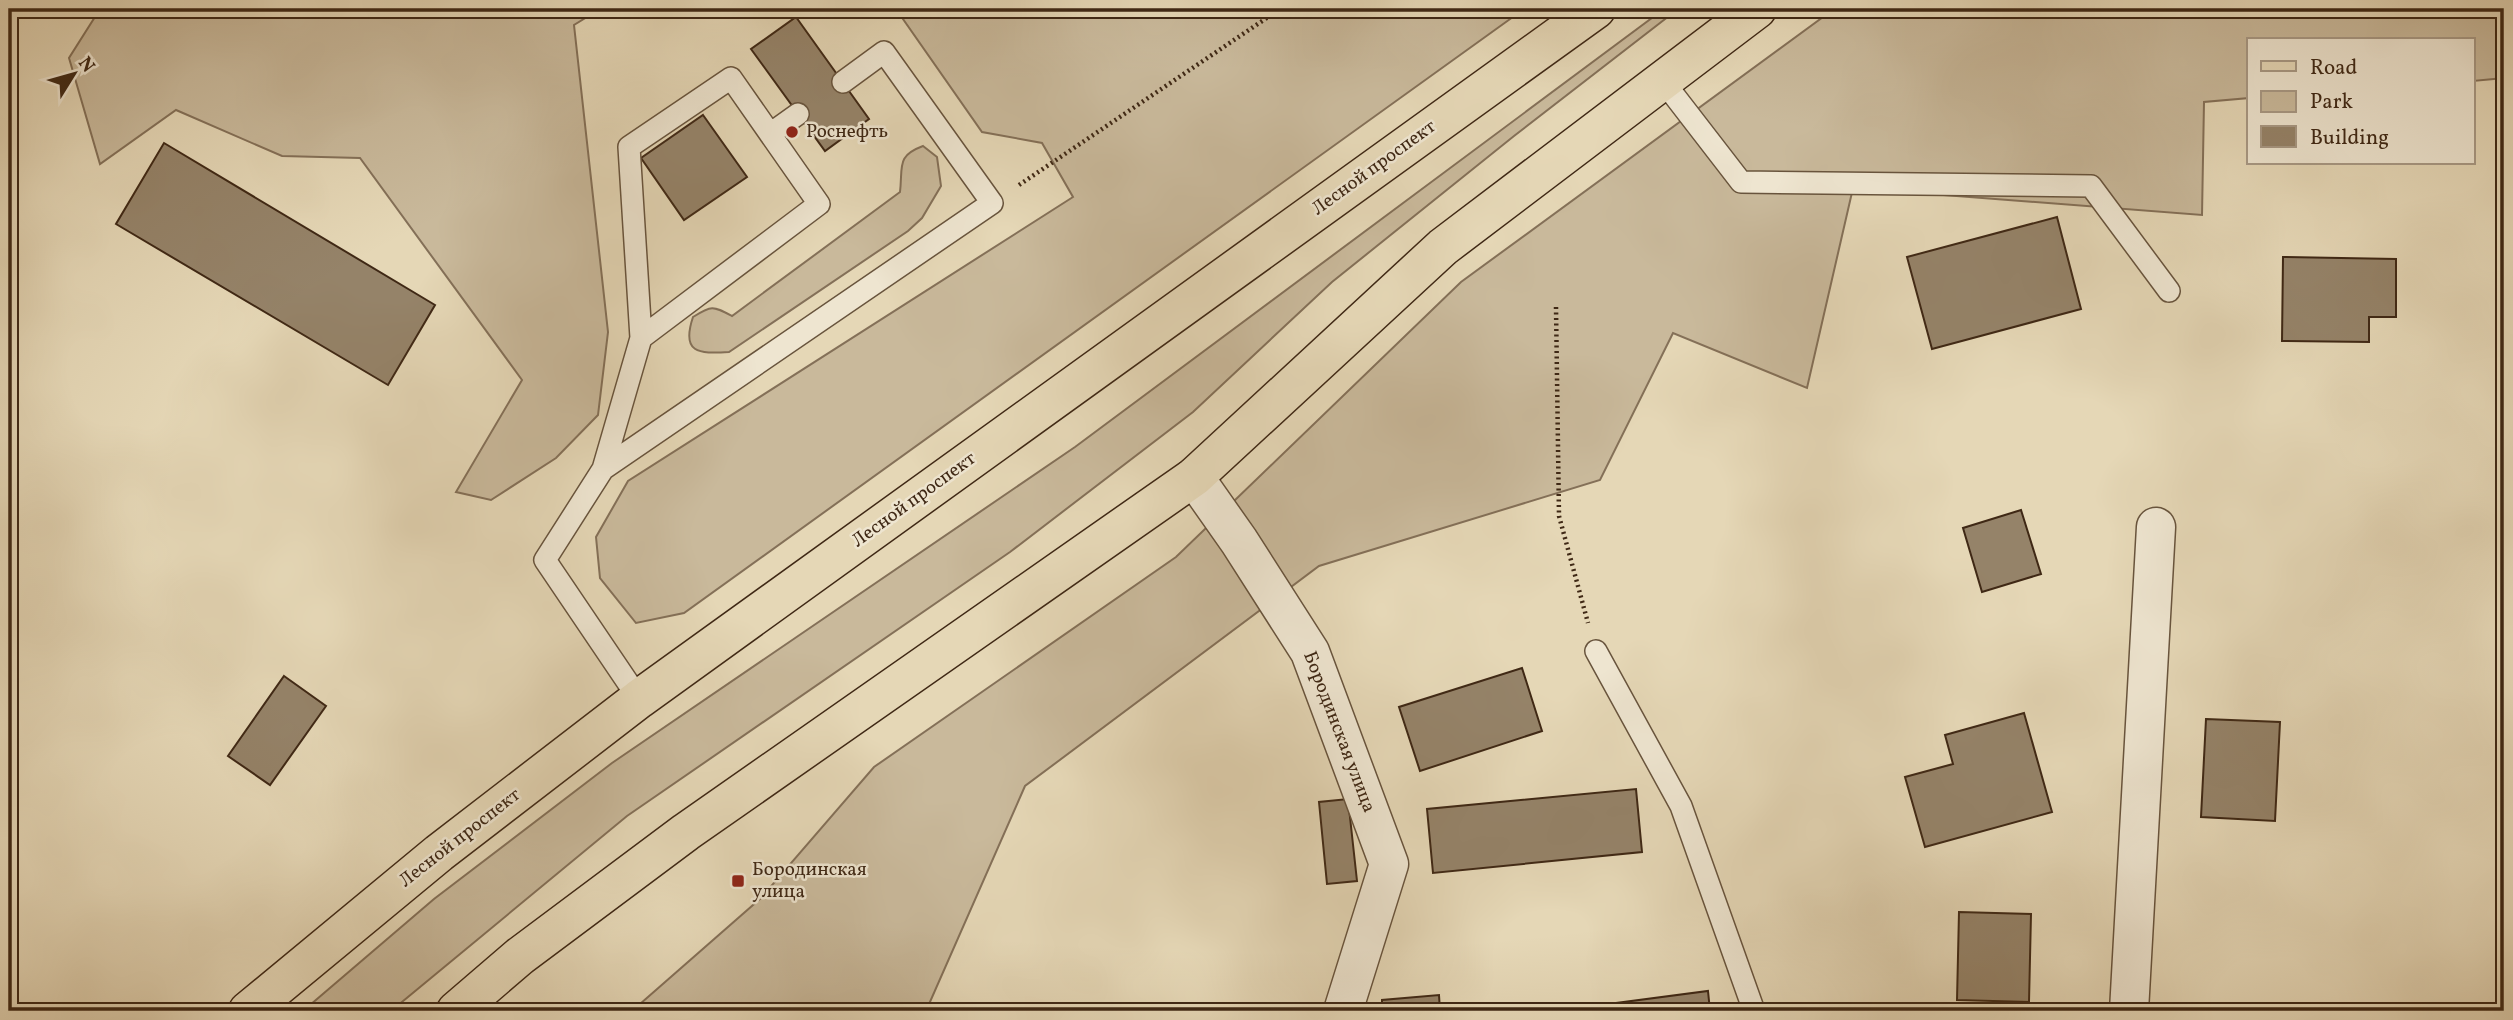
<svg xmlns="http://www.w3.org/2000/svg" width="2513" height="1020" font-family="Vollkorn,serif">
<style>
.green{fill:#c9b99b;stroke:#847058;stroke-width:2}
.building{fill:#958369;stroke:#3f2815;stroke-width:2}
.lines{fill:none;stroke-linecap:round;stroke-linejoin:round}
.service-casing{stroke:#68543d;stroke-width:24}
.minor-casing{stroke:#68543d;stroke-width:41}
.primary-casing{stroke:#3f2815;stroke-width:41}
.path{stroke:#3f2815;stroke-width:4.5;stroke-dasharray:2 3.5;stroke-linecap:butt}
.service{stroke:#eee5d0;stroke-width:21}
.minor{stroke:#eee5d0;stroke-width:38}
.primary{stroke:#e5d7b6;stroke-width:38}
.poi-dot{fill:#8f2418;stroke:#eee5d0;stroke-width:2.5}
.labels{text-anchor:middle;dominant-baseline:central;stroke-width:5;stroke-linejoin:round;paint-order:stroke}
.poi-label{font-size:19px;fill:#3f2815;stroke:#eee5d0;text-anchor:start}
.street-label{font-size:19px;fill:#3f2815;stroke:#eee5d0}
</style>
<rect width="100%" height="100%" fill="#e5d7b6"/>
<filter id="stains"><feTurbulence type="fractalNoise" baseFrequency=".00286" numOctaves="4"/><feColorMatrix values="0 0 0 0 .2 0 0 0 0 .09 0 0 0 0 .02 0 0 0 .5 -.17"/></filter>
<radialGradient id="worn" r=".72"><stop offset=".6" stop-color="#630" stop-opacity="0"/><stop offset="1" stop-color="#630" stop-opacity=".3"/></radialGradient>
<path class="green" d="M100 9H600L574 25 608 332 598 415 556 458 491 500 456 492 522 380 360 158 282 156 176 110 100 164 69 58Z
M896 9H1524L684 613 636 623 600 578 596 537 628 481 1073 197 1042 143 982 132Z
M1664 9H1678L1514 136 1332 282 1193 412 1010 552 627 816 391 1011H303L434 899 612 763 1075 447Z
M1834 9H2504V78L2473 81V40H2249V98L2204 102 2202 215 1853 188 1807 388 1673 333 1600 480 1319 566 1025 786 926 1011H632L761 898 874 767 1176 557 1461 282Z
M923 146 937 157 941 186 922 218 908 231 729 352C698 354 681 353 693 317 712 305 713 306 732 316L900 192C903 166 896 156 923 146Z"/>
<path class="building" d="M796 17 869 119 825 151 751 49Z
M703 115 747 177 684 220 641 158Z
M164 143 435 305 388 385 116 224Z
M2057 217 2081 309 1932 349 1907 257Z
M2283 257 2396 259V317H2369V342L2282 341Z
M2021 510 2041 574 1982 592 1963 528Z
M1522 668 1542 731 1420 771 1399 707Z
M284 676 326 706 270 785 228 756Z
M2024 713 2052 812 1925 847 1905 777 1953 764 1945 735Z
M2206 719 2280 722 2275 821 2201 817Z
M1636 789 1642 852 1433 873 1427 809Z
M1348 799 1357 881 1327 884 1319 802Z
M1959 912 2031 914 2029 1002 1957 1000Z
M1708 991 1710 1011H1555Z
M1439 995 1440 1011H1382V1000Z"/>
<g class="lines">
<g class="service-casing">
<path id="service" d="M1663 81 1741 182 2091 186 2169 291
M770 134 798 114
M603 469 992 203 884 52 843 82
M1596 651 1681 806 1754 1011
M639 699 545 560 603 469 641 338 629 147 731 78 819 204 641 338"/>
</g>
<g class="minor-casing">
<path id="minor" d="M1194 477 1239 541 1310 652 1389 864 1343 1011
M2129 1011 2156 527"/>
</g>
<g class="primary-casing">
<path id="primary" d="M248 1011 439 853 639 699 1596 9
M456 1011 520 956 686 832 1194 477 1443 247 1757 9"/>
</g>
<path class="path" d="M1019 185 1280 9
M1556 307 1559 516 1588 623"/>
<use href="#service" class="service"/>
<use href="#minor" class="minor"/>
<use href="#primary" class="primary"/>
</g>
<g class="poi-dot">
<circle cx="792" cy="132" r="7"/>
<rect x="731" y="874" width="14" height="14" rx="3.5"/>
</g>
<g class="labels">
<g class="poi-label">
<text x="806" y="132">Роснефть</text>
<text x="752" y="870">Бородинская<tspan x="752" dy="22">улица</tspan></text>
</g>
<g class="street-label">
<text transform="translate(1374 168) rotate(-36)">Лесной проспект</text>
<text transform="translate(914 500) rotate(-36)">Лесной проспект</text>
<text transform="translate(1339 732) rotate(69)">Бородинская улица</text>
<text transform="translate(460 838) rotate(-38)">Лесной проспект</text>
</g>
</g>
<rect width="2513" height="1020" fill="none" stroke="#e5d7b6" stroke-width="35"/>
<rect x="10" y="10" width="2492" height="999" fill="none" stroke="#3f2815" stroke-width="3.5"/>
<rect x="18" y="18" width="2478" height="985" fill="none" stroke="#3f2815" stroke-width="2"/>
<rect x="2247" y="38" width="228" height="126" fill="#eee5d0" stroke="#a89985" stroke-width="2"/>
<rect x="2261" y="61" width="35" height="10" fill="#e5d7b6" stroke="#a89985" stroke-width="2"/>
<text x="2310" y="74" font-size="21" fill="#3f2815">Road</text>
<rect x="2261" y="91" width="35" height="21" fill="#c9b99b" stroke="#a89985" stroke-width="2"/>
<text x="2310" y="108" font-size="21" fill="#3f2815">Park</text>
<rect x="2261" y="126" width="35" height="21" fill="#958369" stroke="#a89985" stroke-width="2"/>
<text x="2310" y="144" font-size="21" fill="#3f2815">Building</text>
<g transform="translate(74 74) rotate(53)" stroke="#eee5d0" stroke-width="5" paint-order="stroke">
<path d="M0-5L12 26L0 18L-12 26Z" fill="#3f2815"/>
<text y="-10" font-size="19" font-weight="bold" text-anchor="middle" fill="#3f2815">N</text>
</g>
<rect width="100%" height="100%" filter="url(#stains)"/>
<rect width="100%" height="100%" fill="url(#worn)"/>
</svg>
